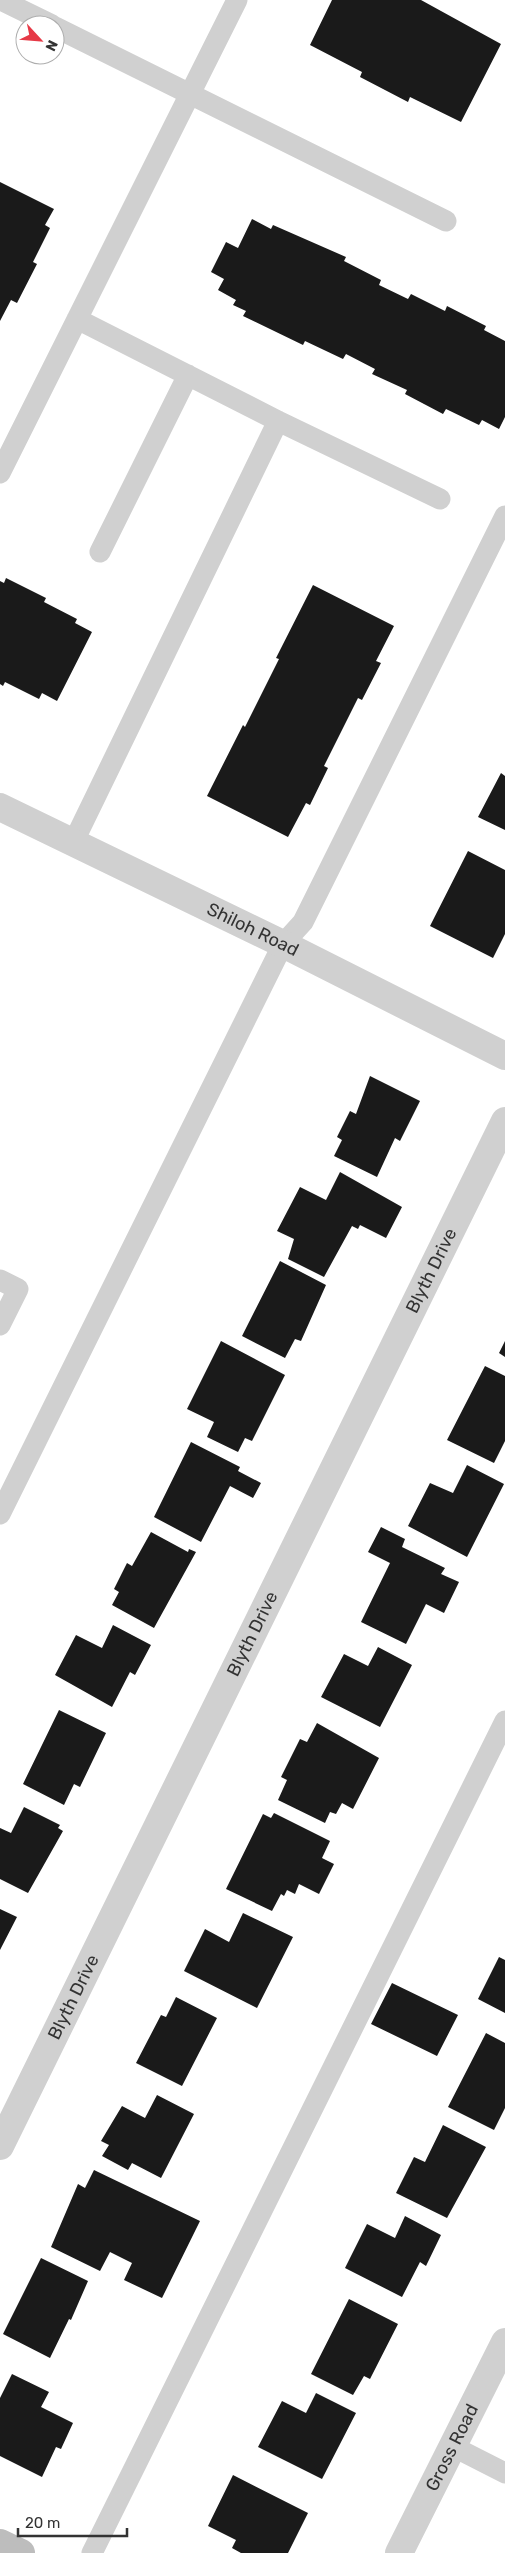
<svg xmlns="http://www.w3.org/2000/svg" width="505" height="2553" font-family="Rubik,sans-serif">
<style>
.building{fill:#1a1a1a}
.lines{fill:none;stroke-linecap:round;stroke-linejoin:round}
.service{stroke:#d0d0d0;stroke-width:21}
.minor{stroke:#d0d0d0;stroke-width:28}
.tertiary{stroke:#d0d0d0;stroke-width:28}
.secondary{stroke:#bdbdbd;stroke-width:28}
.labels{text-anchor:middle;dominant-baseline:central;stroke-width:5;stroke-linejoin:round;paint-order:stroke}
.street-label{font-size:18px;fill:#333;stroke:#fff}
</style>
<rect width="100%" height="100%" fill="#fff"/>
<path class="building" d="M332 0H421L501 44 461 122 410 97 408 102 360 77 362 72 310 45Z
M0 182 54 209 45 225 50 228 33 262 37 264 17 303 11 300 0 321Z
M252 219 271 229 273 225 346 257 344 261 381 280 379 285 408 299 411 294 445 311 447 306 486 326 484 330 505 341V417L499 429 482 420 479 425 446 409 443 414 405 394 407 390 372 374 375 369 346 354 343 359 305 341 303 345 243 316 246 311 233 305 236 300 218 290 224 279 211 272 226 242 238 248Z
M6 578 46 598 44 602 77 619 75 623 92 632 57 701 42 693 39 699 5 682 3 686 0 684V581L4 583Z
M313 585 394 626 376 661 381 663 362 700 358 698 324 766 328 768 310 805 306 803 288 837 207 796 243 725 245 727 279 659 276 658Z
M501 773 505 776V830L478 817Z
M468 851 505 870V934L493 958 430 926Z
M370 1076 420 1101 400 1141 395 1138 377 1177 334 1156 342 1140 337 1137 350 1111 356 1114Z
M340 1172 402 1207 386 1238 360 1225 358 1229 352 1226 324 1277 288 1259 294 1239 277 1231 300 1187 326 1200Z
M280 1261 326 1285 301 1341 295 1339 285 1358 242 1336Z
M221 1341 285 1375 252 1441 245 1438 238 1452 207 1437 214 1422 187 1409Z
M505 1341V1357L499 1353Z
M485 1366 505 1376V1441L494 1463 447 1440Z
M191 1442 240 1467 238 1471 261 1483 253 1498 230 1486 201 1542 154 1517Z
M467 1465 504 1484 467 1557 408 1526 430 1483 453 1493Z
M381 1527 405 1539 402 1547 445 1568 441 1574 459 1582 444 1613 426 1604 406 1644 361 1622 390 1563 368 1552Z
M151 1532 188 1552 189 1549 196 1552 154 1628 112 1605 119 1592 114 1589 127 1563 132 1566Z
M113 1625 151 1645 135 1675 130 1672 112 1707 55 1675 76 1635 102 1648Z
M378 1647 412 1665 380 1727 321 1697 344 1654 368 1666Z
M59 1710 106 1733 80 1787 74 1784 64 1805 23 1784Z
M317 1723 379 1758 353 1809 342 1803 336 1814 330 1812 325 1823 278 1800 287 1780 281 1777 300 1739 307 1742Z
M24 1807 60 1825 58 1828 63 1831 28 1893 0 1879V1828L11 1833Z
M274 1813 330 1841 322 1858 334 1864 319 1894 299 1884 295 1894 287 1890 284 1896 281 1894 272 1911 226 1889 263 1814 271 1818Z
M0 1909 17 1917 0 1950Z
M243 1913 293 1937 257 2008 184 1971 205 1929 229 1942Z
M499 1957 505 1960V2013L478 1999Z
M392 1983 458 2015 437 2056 371 2024Z
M176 1997 217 2018 182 2086 136 2063 161 2015 166 2017Z
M486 2033 505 2043V2108L494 2130 448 2107Z
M157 2095 194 2114 161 2178 132 2163 128 2170 102 2156 109 2145 101 2141 122 2106 145 2118Z
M443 2125 486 2147 447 2218 396 2193 414 2157 425 2162Z
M94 2170 200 2221 162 2298 124 2280 132 2263 110 2252 100 2271 51 2247 78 2184 85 2188Z
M405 2216 441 2235 426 2266 420 2262 402 2297 345 2268 367 2224 395 2238Z
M41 2258 88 2281 71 2320 69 2319 50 2358 3 2334Z
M349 2299 398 2324 370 2379 364 2376 353 2395 311 2374Z
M12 2374 49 2392 41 2407 73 2423 61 2449 56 2447 42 2477 0 2456V2398Z
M316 2393 356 2413 322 2479 258 2447 282 2401 306 2413Z
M233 2475 308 2513 288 2553H241L232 2548 236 2540 208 2526Z"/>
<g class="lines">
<path class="service" d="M1 0 52 25
M55 27 446 221
M77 319 278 421 440 499
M0 473 237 0
M100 552 188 375
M73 843 278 421
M0 1280 18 1289 0 1325
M0 1514 283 944 303 922 505 516
M452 2446 505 2473
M92 2553 505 1721"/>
<path class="minor" id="s1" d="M0 2146 505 1121"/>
<g class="tertiary">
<path id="s2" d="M0 807 283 944 505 1056"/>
<path id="s3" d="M399 2553 505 2342"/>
</g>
<path class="secondary" d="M0 2543 21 2553"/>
</g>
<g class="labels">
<g class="street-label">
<text stroke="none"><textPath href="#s2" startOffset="281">Shiloh Road</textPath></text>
<text stroke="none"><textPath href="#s1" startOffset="976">Blyth Drive</textPath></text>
<text stroke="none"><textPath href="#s1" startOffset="571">Blyth Drive</textPath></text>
<text stroke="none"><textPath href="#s1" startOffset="166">Blyth Drive</textPath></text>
<text stroke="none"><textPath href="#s3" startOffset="118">Gross Road</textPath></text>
</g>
</g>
<g transform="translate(40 40) rotate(116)"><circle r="24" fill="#ffffff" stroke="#adadad"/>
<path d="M0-4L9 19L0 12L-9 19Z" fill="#e63946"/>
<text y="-8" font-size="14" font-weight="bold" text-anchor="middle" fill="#333333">N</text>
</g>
<path d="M18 2528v8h109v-8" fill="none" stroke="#333333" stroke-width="2.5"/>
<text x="25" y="2528" font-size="15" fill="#333333" stroke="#ffffff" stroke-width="4" paint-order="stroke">20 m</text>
</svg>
